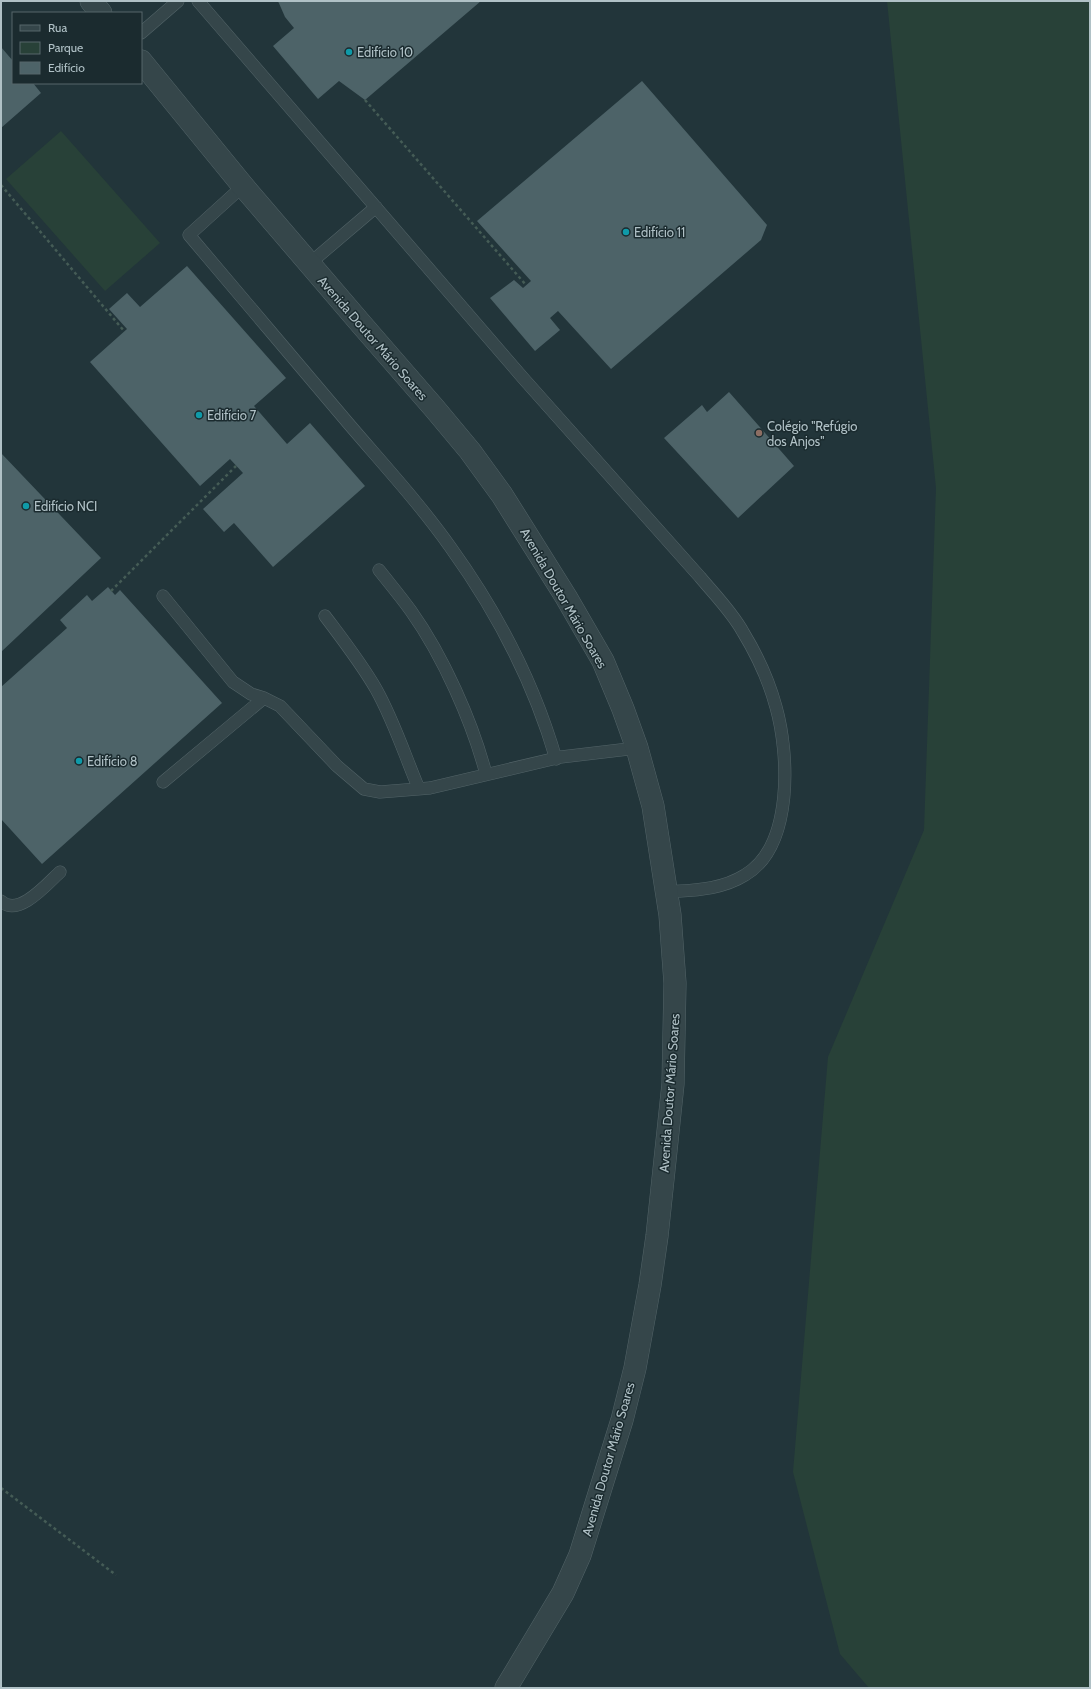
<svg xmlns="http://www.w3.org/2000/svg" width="1091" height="1689" font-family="Cabin,sans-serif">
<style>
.green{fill:#284138}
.building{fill:#4d6368}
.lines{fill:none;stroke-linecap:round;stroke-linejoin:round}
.lane-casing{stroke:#536468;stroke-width:13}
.street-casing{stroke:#536468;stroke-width:23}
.path{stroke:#455c56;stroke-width:2.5;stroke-dasharray:3 3;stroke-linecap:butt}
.lane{stroke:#35464a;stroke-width:12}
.street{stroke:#35464a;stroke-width:22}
.culture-dot{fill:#0f9aa8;stroke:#1b2b2f;stroke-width:1.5}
.education-dot{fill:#8d6e63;stroke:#1b2b2f;stroke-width:1.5}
.labels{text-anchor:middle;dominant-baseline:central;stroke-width:3;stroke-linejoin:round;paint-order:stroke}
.poi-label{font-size:13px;fill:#b0c1c6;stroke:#1b2b2f;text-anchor:start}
.street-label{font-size:13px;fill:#b0c1c6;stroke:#1b2b2f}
</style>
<rect width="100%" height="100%" fill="#22353a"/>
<path class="green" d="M887 1H1090V1688H869L840 1654 793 1472 828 1057 924 830 936 488Z
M61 131 160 243 105 291 6 179Z"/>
<path class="building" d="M278 1H481L365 100 339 81 318 99 273 46 294 28 285 17Z
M1 47 13 61V83H33L41 93 1 128Z
M642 81 767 225 761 240 611 369 558 311 550 318 560 330 535 351 490 298 514 280 523 288 531 281 477 221Z
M187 266 286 378 254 406 287 444 310 423 365 486 273 567 234 523 224 532 203 509 243 473 230 459 200 486 90 362 127 329 109 309 127 293 140 307Z
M729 392 794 466 738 518 664 438 702 405 707 412Z
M1 453 101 558 1 652Z
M108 587 115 595 120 590 222 703 42 864 1 819V687L67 628 60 620 87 595 92 601Z"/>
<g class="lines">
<g class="lane-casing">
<path id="lane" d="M198 1 523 378 700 577C715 595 732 612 743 632 757 655 769 681 776 707 789 753 794 846 745 875 721 890 694 890 667 892
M141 33 178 1
M243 186 189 235C242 298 295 360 348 423 383 464 420 504 451 548 497 612 534 683 556 759
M309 264 376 207
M379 570C390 584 401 597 411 611 443 656 472 721 486 774
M163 596 233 682 251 694 264 698 280 706 337 766 364 789 380 792 430 788 561 757 637 748
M325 616C343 640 361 663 376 689 394 721 405 756 419 789
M163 782 264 698
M1 901C18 918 47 884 60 872"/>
</g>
<g class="street-casing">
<path id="street" d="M91 1 101 13
M141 61 243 186 362 325 435 409 470 451 502 495 566 597 603 661 623 709 637 748 653 806 670 915 675 983 673 1084 657 1236 650 1285 635 1368 622 1420 580 1555 563 1593 506 1688"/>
</g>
<path class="path" d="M278 1H279
M365 100 526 285
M1 185 124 331
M111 591 236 466
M1 1488 116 1575"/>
<use href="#lane" class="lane"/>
<use href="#street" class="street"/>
</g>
<g class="culture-dot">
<circle cx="349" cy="52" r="4"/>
<circle cx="626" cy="232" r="4"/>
<circle cx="199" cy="415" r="4"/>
<circle cx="26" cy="506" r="4"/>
<circle cx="79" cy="761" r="4"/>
</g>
<circle class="education-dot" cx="759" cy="433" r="4"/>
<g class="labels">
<g class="poi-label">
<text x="357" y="52">Edifício 10</text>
<text x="634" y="232">Edifício 11</text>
<text x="207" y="415">Edifício 7</text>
<text x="767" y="426">Colégio "Refúgio<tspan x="767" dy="15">dos Anjos"</tspan></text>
<text x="34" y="506">Edifício NCI</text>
<text x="87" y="761">Edifício 8</text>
</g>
<g class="street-label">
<text transform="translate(373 338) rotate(49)">Avenida Doutor Mário Soares</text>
<text transform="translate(564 598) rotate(60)">Avenida Doutor Mário Soares</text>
<text transform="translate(669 1093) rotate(-86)">Avenida Doutor Mário Soares</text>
<text transform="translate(608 1459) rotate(-74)">Avenida Doutor Mário Soares</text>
</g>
</g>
<rect width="1091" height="1689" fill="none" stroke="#b0c1c6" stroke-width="4"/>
<rect x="12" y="12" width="130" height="72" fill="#1b2b2f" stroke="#57676b"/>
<rect x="20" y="25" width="20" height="6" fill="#35464a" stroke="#57676b"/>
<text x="48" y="32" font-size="12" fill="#b0c1c6">Rua</text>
<rect x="20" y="42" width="20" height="12" fill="#284138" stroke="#57676b"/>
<text x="48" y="52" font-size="12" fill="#b0c1c6">Parque</text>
<rect x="20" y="62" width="20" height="12" fill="#4d6368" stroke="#57676b"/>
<text x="48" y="72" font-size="12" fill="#b0c1c6">Edifício</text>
</svg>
